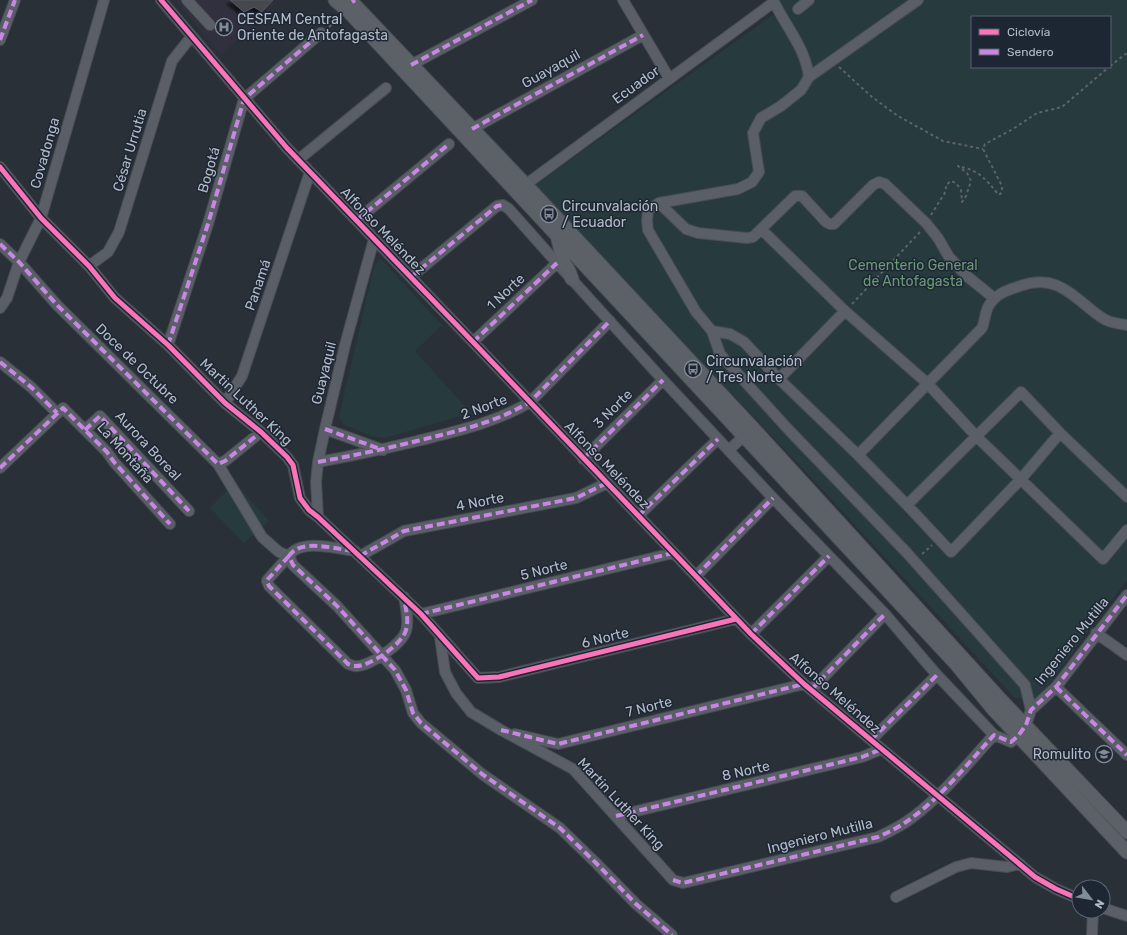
<svg xmlns="http://www.w3.org/2000/svg" width="1127" height="935" font-family="Rubik,sans-serif">
<style>
.medical{fill:#31303e}
.green{fill:#273a3e;fill-rule:evenodd}
.building{fill:#444950;stroke:#52575f;filter:url(#shadow)}
.lines{fill:none;stroke-linecap:round;stroke-linejoin:round}
.minor-casing{stroke:#484c53;stroke-width:12}
.major-casing{stroke:#484c55;stroke-width:15}
.path{stroke:#5d636a;stroke-width:2;stroke-dasharray:3 3;stroke-linecap:butt}
.minor{stroke:#5a5e66;stroke-width:10}
.major{stroke:#5c6168;stroke-width:13}
.quiet{stroke:#c787e3;stroke-width:4;stroke-dasharray:8 4;stroke-linecap:butt}
.cycleway-casing{stroke:#1d2633;stroke-width:8}
.cycleway{stroke:#fb73b8;stroke-width:5}
.labels{text-anchor:middle;dominant-baseline:central;stroke-width:3;stroke-linejoin:round;paint-order:stroke}
.poi-label{font-size:14px;fill:#b4bcc9;stroke:#1d2633;text-anchor:start}
.street-label{font-size:14px;fill:#b4bcc9;stroke:#1d2633}
.park-label{font-size:14px;fill:#6b9a76;stroke:#1d2633}
</style>
<defs>
<filter id="shadow"><feDropShadow dx="-3.5" dy="3.5" stdDeviation="1" flood-color="#0009"/></filter>
</defs>
<rect width="100%" height="100%" fill="#2a3038"/>
<path class="medical" d="M175 0H279L221 55Z"/>
<path class="green" d="M777 0H1127V580L1038 698H1015L805 471 534 186 781 9ZM972 17H1110V67H972Z
M380 258 442 325 415 351 471 413 384 438 371 436 343 424 339 417 374 266Z
M235 483 269 521 244 543 210 508Z"/>
<path class="building" d="M230 0H273L262 12 254 7 244 12Z"/>
<g class="lines">
<g class="minor-casing">
<path id="minor" d="M161 0 287 148 473 342 751 634 804 684 1035 877 1056 889 1079 899
M187 0 210 25
M623 0 669 78
M773 0C786 27 805 47 809 77L801 90 781 106 761 118 753 133 759 172 752 182 738 189 659 203 648 210 647 221 648 230 696 312 712 331 730 334 744 342 779 379 858 455
M798 9 809 0
M0 40 15 0
M411 65 532 0
M809 77 918 0
M472 129 643 35
M298 160 386 88
M0 167 41 218 89 266 115 298 168 345 225 403 261 432 287 457 293 465 300 498 309 510 318 517 421 614 478 678 499 677 736 619
M521 188 774 2
M659 203 686 229 698 233 747 238 753 237 795 196H802L826 222 830 224H834L873 185 879 182 885 184 926 223 938 238 949 257 968 277 994 298
M357 220 449 144
M761 229 845 311 927 383 977 437 1103 559 1127 530
M0 244 19 262 57 305 218 464 262 537 279 552 289 556 268 579 267 581 269 586 348 664C349 664 353 666 354 666 368 668 402 644 406 631 409 620 406 608 404 597
M89 266 108 252 119 232 172 61 191 37
M411 277 497 206 503 205 509 209 557 263 663 380 773 498 885 614 937 675 994 735
M0 308 7 298 19 262 41 218 104 0
M712 331 720 354 787 428 907 553 1025 685 1031 710
M473 342 557 263
M168 345 208 224 244 99 321 33
M0 362 31 387 57 413
M779 379 845 311
M225 403 242 376 310 172
M325 429 383 450
M85 430 100 416 189 511
M1060 433 1021 479 951 552 907 505 1021 392 1060 433 1127 497
M729 450 749 431
M583 459 663 380
M318 462C352 456 384 449 417 441 457 431 495 423 530 402L610 321
M218 464 225 461 261 432
M0 468 63 408 107 452 114 462 170 524
M907 505 858 455 982 328C985 321 985 313 988 307 995 294 1007 290 1020 286 1051 275 1066 289 1089 308 1094 312 1100 317 1106 320 1112 323 1120 324 1127 325
M638 516 718 439
M318 517 316 482 318 462 325 429 345 345 374 239
M355 551C337 549 300 538 289 556L293 565 337 606 395 670 406 690 413 713 421 723 482 774 560 828 596 863 636 904 672 935
M360 556 404 531 576 498 607 483
M696 576 773 498
M421 614 673 553
M1096 633 1127 655
M751 634 829 556
M440 637 445 672 456 693 471 712 501 730 573 769 673 880 683 883 878 837C891 831 903 825 913 817 944 794 968 763 994 735L1011 742 1018 736 1026 725 1031 710 1056 687 1127 595
M1056 687 1127 755
M811 690 885 614
M515 734 558 744 804 684
M871 740 937 675
M616 816 862 757 882 749
M896 897 956 867 971 863 1007 867 1020 864
M1103 908 1127 916
M1092 935 1093 911"/>
</g>
<g class="major-casing">
<path id="major" d="M335 0 348 11 956 664 993 709 1127 852
M350 0 525 184 753 428 1002 701 1127 832
M557 235 563 260 569 271 572 279"/>
</g>
<path class="path" d="M329 27 339 19
M1110 66 1127 53
M839 67 872 97 898 116 943 141 983 149
M931 215 946 191V185L951 181 956 183 961 190 962 202 966 196 971 181 967 173 958 166C981 171 985 179 999 195L1002 192V186L983 149 985 144 1013 129 1037 113 1062 107 1109 67
M852 304 920 232
M922 554 932 545"/>
<use href="#minor" class="minor"/>
<use href="#major" class="major"/>
<path class="quiet" d="M352 2 355 0
M0 40 15 0
M411 65 532 0
M472 129 643 35
M357 220 449 144
M0 244 19 262 57 305 218 464 225 461 261 432
M411 277 497 206 503 205
M473 342 557 263
M168 345 208 224 244 99 321 33
M0 362 31 387 57 413
M325 429 383 450
M85 430 100 416 189 511
M583 459 663 380
M318 462C352 456 384 449 417 441 457 431 495 423 530 402L610 321
M0 468 63 408 107 452 114 462 170 524
M638 516 718 439
M353 551C336 549 300 538 289 556L293 565 337 606 395 670 406 690 413 713 421 723 482 774 560 828 596 863 636 904 672 935
M289 556 268 579 267 581 269 586 348 664C349 664 353 666 354 666 368 668 403 644 406 630 409 620 406 610 404 599
M360 556 404 531 576 498 607 483
M696 576 773 498
M421 614 673 553
M751 634 829 556
M1056 687 1127 755
M811 690 885 614
M501 730 558 744 804 684
M871 740 937 675
M616 816 862 757 882 749
M673 880 683 883 878 837C891 831 903 825 913 817 944 794 968 763 994 735L1011 742 1018 736 1026 725 1031 710 1056 687 1127 595"/>
<g class="cycleway-casing">
<path id="cycleway" d="M161 0 287 148 473 342 751 634 804 684 1035 877 1056 889 1079 899
M0 167 41 218 89 266 115 298 168 345 225 403 261 432 287 457 293 465 300 498 309 510 318 517 421 614 478 678 499 677 736 619"/>
</g>
<use href="#cycleway" class="cycleway"/>
</g>
<defs>
<g id="hospital-ring" transform="scale(0.9)"><circle r="9.5" fill="#1d2633" stroke="#848b96" stroke-width="1.5"/><path d="M-5-5h3v3.5h4V-5h3V5h-3V1.5h-4V5h-3Z" fill="#848b96"/></g>
<g id="bus-ring" transform="scale(0.9)"><circle r="9.5" fill="#1d2633" stroke="#848b96" stroke-width="1.5"/><path d="M-5-6H5V4H4V6H2V4H-2V6H-4V4H-5ZM-3.5-4V0h7V-4ZM-3.5 1.2v1.5H-2V1.2ZM2 1.2v1.5H3.5V1.2Z" fill="#848b96"/></g>
<g id="school-ring" transform="scale(0.9)"><circle r="9.5" fill="#1d2633" stroke="#848b96" stroke-width="1.5"/><path d="M0-5L7-2L0 1L-7-2ZM-4 1L0 2.5L4 1V4Q0 6-4 4Z" fill="#848b96"/></g>
</defs>
<g fill-rule="evenodd">
<use href="#hospital-ring" x="224" y="27"/>
<use href="#bus-ring" x="549" y="214"/>
<use href="#bus-ring" x="693" y="369"/>
<use href="#school-ring" x="1104" y="754"/>
</g>
<g class="labels">
<g class="poi-label">
<text x="237" y="19">CESFAM Central<tspan x="237" dy="16">Oriente de Antofagasta</tspan></text>
<text x="562" y="206">Circunvalación<tspan x="562" dy="16">/ Ecuador</tspan></text>
<text x="706" y="361">Circunvalación<tspan x="706" dy="16">/ Tres Norte</tspan></text>
<text x="1091" y="754" text-anchor="end">Romulito</text>
</g>
<g class="street-label">
<text transform="translate(551 69) rotate(-29)">Guayaquil</text>
<text transform="translate(636 85) rotate(-36)">Ecuador</text>
<text transform="translate(130 150) rotate(-73)">César Urrutia</text>
<text transform="translate(45 153) rotate(-74)">Covadonga</text>
<text transform="translate(209 170) rotate(-74)">Bogotá</text>
<text transform="translate(383 231) rotate(46)">Alfonso Meléndez</text>
<text transform="translate(258 285) rotate(-71)">Panamá</text>
<text transform="translate(506 292) rotate(-43)">1 Norte</text>
<text transform="translate(137 364) rotate(44)">Doce de Octubre</text>
<text transform="translate(324 373) rotate(-76)">Guayaquil</text>
<text transform="translate(246 402) rotate(43)">Martin Luther King</text>
<text transform="translate(484 407) rotate(-20)">2 Norte</text>
<text transform="translate(613 409) rotate(-45)">3 Norte</text>
<text transform="translate(148 446) rotate(47)">Aurora Boreal</text>
<text transform="translate(125 453) rotate(48)">La Montaña</text>
<text transform="translate(607 465) rotate(46)">Alfonso Meléndez</text>
<text transform="translate(480 502) rotate(-11)">4 Norte</text>
<text transform="translate(544 570) rotate(-14)">5 Norte</text>
<text transform="translate(605 638) rotate(-14)">6 Norte</text>
<text transform="translate(1072 641) rotate(-51)">Ingeniero Mutilla</text>
<text transform="translate(835 693) rotate(41)">Alfonso Meléndez</text>
<text transform="translate(649 707) rotate(-14)">7 Norte</text>
<text transform="translate(746 771) rotate(-13)">8 Norte</text>
<text transform="translate(621 804) rotate(47)">Martin Luther King</text>
<text transform="translate(820 836) rotate(-14)">Ingeniero Mutilla</text>
</g>
<g class="park-label">
<text x="913" y="265">Cementerio General<tspan x="913" dy="16">de Antofagasta</tspan></text>
</g>
</g>
<rect x="971" y="16" width="140" height="52" fill="#1d2633" stroke="#59626f"/>
<rect x="979" y="29" width="20" height="6" fill="#fb73b8" stroke="#59626f"/>
<text x="1007" y="36" font-size="12" fill="#b4bcc9">Ciclovía</text>
<rect x="979" y="49" width="20" height="6" fill="#c787e3" stroke="#59626f"/>
<text x="1007" y="56" font-size="12" fill="#b4bcc9">Sendero</text>
<g transform="translate(1091 899) rotate(121)"><circle r="19" fill="#1d2633" stroke="#59626f"/>
<path d="M0-3L7 15L0 10L-7 15Z" fill="#848b96"/>
<text y="-6" font-size="11" font-weight="bold" text-anchor="middle" fill="#b4bcc9">N</text>
</g>
</svg>
